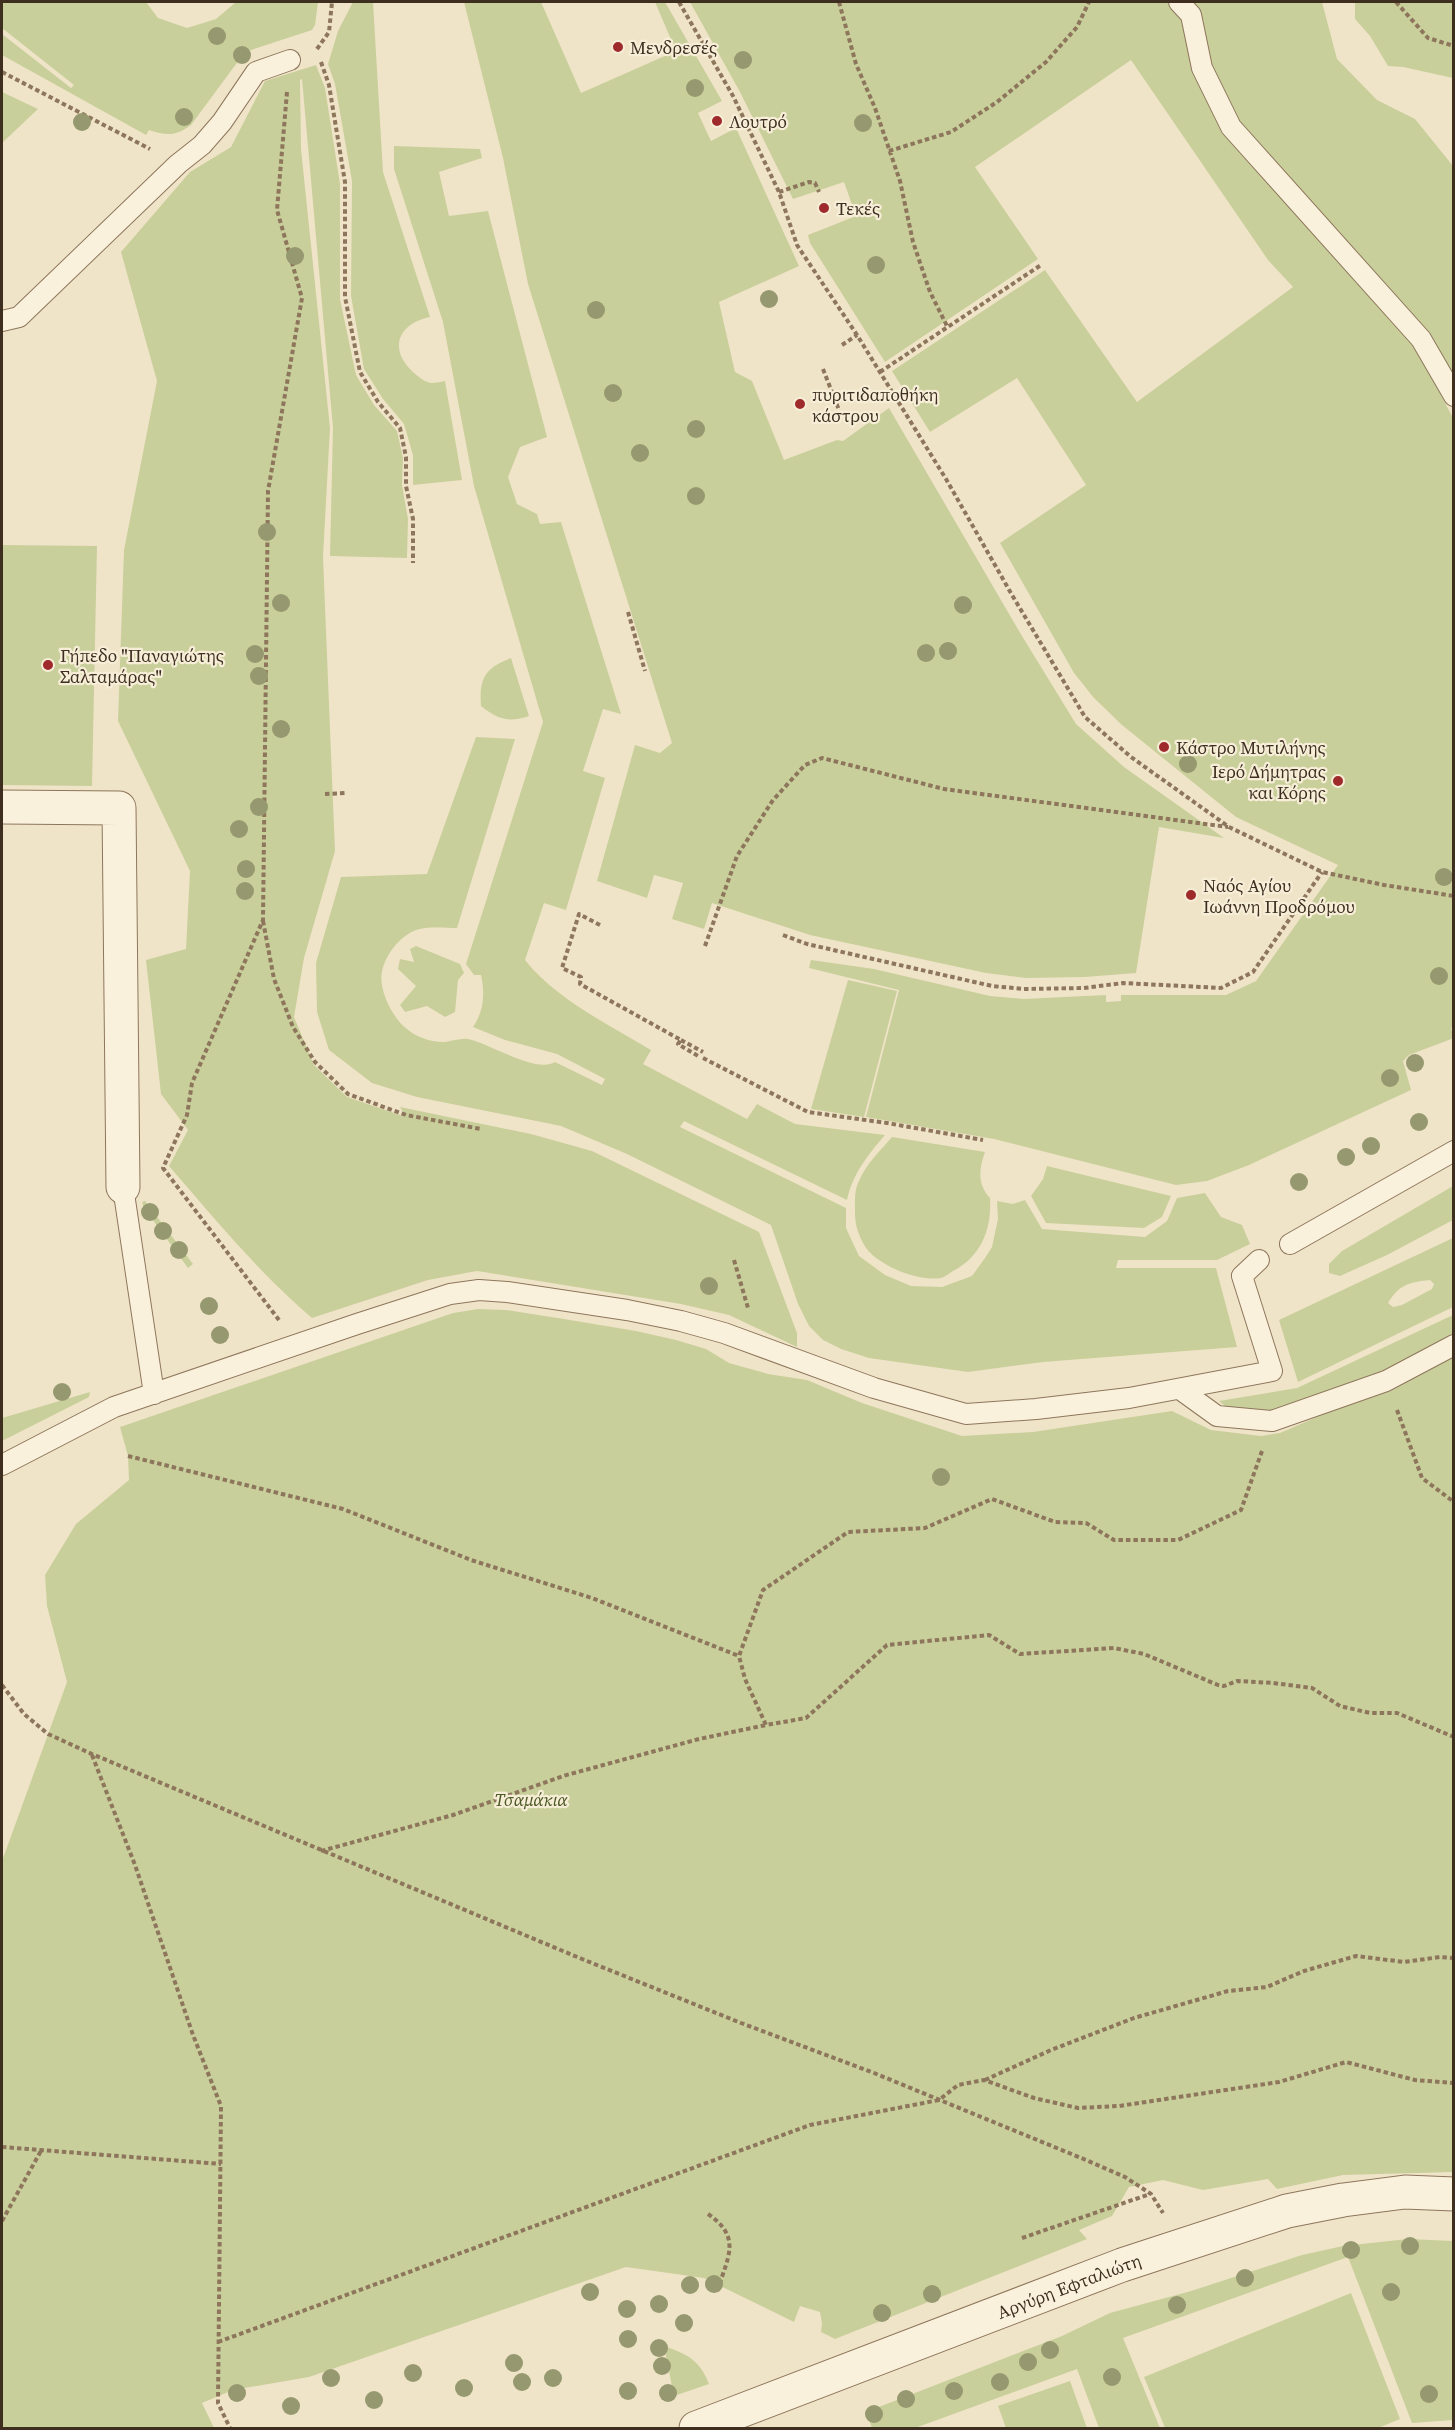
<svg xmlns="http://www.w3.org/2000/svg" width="1455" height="2430" font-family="'Source Serif 4',serif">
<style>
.green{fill:#c9cf9b;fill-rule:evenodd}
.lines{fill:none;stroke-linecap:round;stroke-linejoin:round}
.lane-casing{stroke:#8d765c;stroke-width:22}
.street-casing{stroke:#8d765c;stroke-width:35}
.path{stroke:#8d765c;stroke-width:4;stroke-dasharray:4.5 3;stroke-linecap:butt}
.lane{stroke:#faf1dc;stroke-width:20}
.street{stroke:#faf1dc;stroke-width:33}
.tree{fill:#96986f}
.poi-dot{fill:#9e2a2b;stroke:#f7eed8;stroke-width:2}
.labels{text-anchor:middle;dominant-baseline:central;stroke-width:4.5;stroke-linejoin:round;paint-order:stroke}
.poi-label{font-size:18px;fill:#3d2e20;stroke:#f7eed8;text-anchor:start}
.park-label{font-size:18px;font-style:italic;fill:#4d5a26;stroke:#f7eed8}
.street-label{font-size:18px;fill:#3d2e20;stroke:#f7eed8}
</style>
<rect width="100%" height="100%" fill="#f0e4c8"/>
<path class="green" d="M2 2H146L158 18 187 28 216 19 236 2H318L315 25 312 30 245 52 191 125C176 136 167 136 149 130L146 135 2 55V34L71 88 74 85 2 28Z
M353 2H373L383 172 430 317C400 323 388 347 411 370 416 375 424 382 431 383 435 383 440 382 445 381L462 480 413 485V455L404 424 383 399 364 369 351 296 352 181 335 84 328 64 338 31Z
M464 2H541L581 93 676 51 655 2H665L722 101 698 113 711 141 736 128 799 266 719 302 735 372 752 381 784 460 837 440 843 441 889 408 1022 636 1076 724 1124 767 1224 838 1159 827 1136 973 1085 977 1026 978 986 973 810 935 712 903 704 929 672 919 683 883 654 875 647 898 597 881 635 745 660 753 672 743 528 284 503 158Z
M690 2H1168L1185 25 1184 31 1194 64 1414 344 1453 418 1454 1027 1451 1028 1454 1038 1409 1055 1403 1061 1411 1090 1249 1165 1207 1181 1176 1185 994 1139 866 1117 899 990 809 968 811 960 874 969 990 996 1023 999 1106 995V1002L1121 1001V995H1226L1256 981 1338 865 1236 817 1122 725 1094 698 1074 673 1000 543 1086 485 1017 378 930 432 892 371 1045 270 1137 402 1293 287 1268 260 1131 60 975 167 1038 259 885 362 810 243 808 235 856 216 844 182 793 199 740 92Z
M1188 2H1322L1337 59 1377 100 1415 119 1453 166V384L1236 122 1215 85Z
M1355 2H1453V78L1403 67 1388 66 1370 36 1355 19Z
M316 65 325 88 340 184V299L356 375 374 405 397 431 403 458 402 485 408 519 407 558 330 556 333 428 302 79 300 80 301 149 330 428 323 557 335 851 304 958 294 1017 314 1065 347 1097 406 1117 400 1107 531 1134 592 1151 759 1232 797 1333V1347L729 1315 681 1304 477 1271 428 1280 312 1318C259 1273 215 1219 169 1166L188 1130 161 1094 146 960 186 949 190 871 118 721 124 550 157 381 121 252 190 172 231 147 265 81Z
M2 92 38 109 2 143Z
M394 146 480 149 482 158 439 172 449 216 488 211 547 437 520 447 508 477 517 504 537 514 540 524 561 522 621 714 603 709 583 771 605 778 566 910 544 903 525 960C557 1000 608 1024 651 1050L643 1064 747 1119 757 1104 795 1124 885 1135C868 1155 853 1173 847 1200L684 1121 680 1127 846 1208V1228L859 1256 885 1275 911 1286 942 1287 972 1276 985 1258 992 1247 998 1219 997 1201 1013 1204 1025 1200 1042 1229 1145 1237 1167 1221 1177 1198 1205 1193 1221 1217 1242 1225 1250 1244 1217 1260H1118L1116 1268H1216L1237 1347 1043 1362 968 1372 869 1358 841 1349 823 1340 809 1326 798 1304 771 1225 627 1154 561 1126 417 1097 372 1083 329 1050 317 1012 316 963 341 877 427 874 476 737 515 739 457 928C445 928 428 926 416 930 400 936 385 955 382 972 378 989 393 1019 407 1029 416 1037 433 1043 445 1042 453 1041 460 1038 468 1039 489 1043 536 1074 555 1062L602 1085 605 1079 557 1054 505 1040 473 1027C484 1011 485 994 481 975H474L466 964 543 722 474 486 443 322 394 169Z
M2 545 97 546 92 786 2 785Z
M511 658 529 716C509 723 497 719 481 706 479 678 485 668 511 658Z
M416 946 460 964 464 973 458 980 455 1012 445 1017 427 1006 405 1012 400 1005 416 986 398 969 400 959 414 962 410 949Z
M848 980 897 991 864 1117 811 1109Z
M892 1137 985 1152C979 1169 977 1184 990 1198 992 1229 981 1257 953 1271 950 1273 945 1277 941 1278 919 1282 879 1266 866 1248 859 1237 855 1226 855 1213 855 1204 854 1190 859 1181 866 1164 880 1151 892 1137Z
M1047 1166 1171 1196 1162 1217 1144 1228 1046 1223 1031 1196 1043 1179Z
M1453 1186V1220L1387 1255 1340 1276 1329 1273V1264L1342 1251Z
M145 1201 193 1264 188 1268 144 1208 142 1202Z
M1453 1238V1307L1298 1382 1279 1320ZM1430 1280 1434 1284 1432 1289 1402 1305 1393 1307 1388 1303C1399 1285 1409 1282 1430 1280Z
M478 1309 506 1310 564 1319 636 1331 676 1340 706 1349 729 1363 768 1374 807 1380 862 1403 962 1436 1033 1432 1172 1411 1211 1430 1261 1436 1280 1433 1453 1358V2172L1343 2175 1277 2189 1268 2179 1203 2190 1163 2180 1129 2187 1112 2216 1079 2230 1087 2239 835 2339 821 2332 822 2323 820 2312 800 2306 794 2322 704 2278 626 2267 309 2377 233 2390 202 2403 214 2428H2V1861L67 1682 47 1606 45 1575 76 1524 129 1480 128 1456 120 1427 453 1313Z
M1453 1315V1333L1382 1373 1273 1414 1225 1406 1219 1401 1297 1388Z
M90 1392 89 1397 2 1441V1418Z
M1408 2239 1453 2241V2420L1412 2423 1348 2257 1123 2338 1160 2428H1099L1077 2369 915 2428H872L866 2412 1062 2336 1110 2313 1191 2291 1302 2255 1343 2246Z
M1351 2293 1400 2419 1378 2428H1165L1144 2377Z
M664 2346C687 2354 700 2360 709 2384L674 2396Z
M1070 2381 1087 2428H1006L998 2406Z"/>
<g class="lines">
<g class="lane-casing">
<path id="lane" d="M1179 2 1191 15 1202 68 1231 127 1421 339 1454 396
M2 321 19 317 178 164 202 145 222 122 256 72 290 60
M123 1187 154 1394
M1290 1244 1454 1151
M1181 1390 1217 1416 1272 1421 1386 1381 1454 1345
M2 1465 114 1407 357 1324 450 1294 479 1290 507 1292 627 1310 681 1321 724 1333 874 1388 966 1414 1036 1409 1129 1398 1272 1371 1242 1276 1259 1260"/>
</g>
<g class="street-casing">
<g id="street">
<path d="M2 807 119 808 123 1187"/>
<path id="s1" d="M696 2428 1122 2265 1287 2211 1343 2200 1405 2192 1454 2194"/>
</g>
</g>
<path class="path" d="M679 2 733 96 779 192 797 245 857 335 946 479 1012 595 1085 717 1131 757 1229 827 1322 872 1384 885 1454 896
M839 2 856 64 875 108 900 181 913 242 930 292 948 328
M1396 2 1428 38 1454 46
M317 49 329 32 332 2
M321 62 329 85 345 182V297L360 372 378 402 400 428 406 457V486L413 519V563
M2 72 150 149
M889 151 951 132 997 102 1046 62 1077 27 1089 2
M779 192 809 182 815 183 819 192
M842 345 857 335
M823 369 839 410
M880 372 1041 265
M628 612 645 671
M325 794 346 793
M263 921 274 979 293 1027 315 1062 348 1094 406 1115 481 1129
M600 925 579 914 562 968 581 977 580 984 681 1040 678 1044 698 1056
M783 935 807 944 992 986 1024 989 1084 988 1123 983 1221 988 1253 972 1322 872
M705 946 737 856 773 800 805 765 822 758 944 789 1228 827
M681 1040 703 1052
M703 1058 808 1112 887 1123 983 1140
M734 1260 748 1308
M279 1320 163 1168 187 1115 192 1083 263 920 268 491 302 298 277 210 287 92
M1397 1410 1422 1478 1454 1502
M1262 1451 1241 1510 1178 1540H1114L1086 1523 1055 1522 992 1499 925 1528 848 1532 763 1590 739 1656 745 1679 766 1725 806 1718 887 1645 989 1635 1020 1654 1114 1648 1144 1654 1218 1685 1224 1686 1237 1681 1273 1683 1312 1688 1340 1706 1370 1713H1397L1454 1737
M128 1456 343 1509 471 1560 592 1598 739 1656
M2 1685 24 1714 48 1734 92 1754 582 1959 741 2023 874 2073 1086 2160 1125 2177 1151 2194 1163 2213
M92 1755 135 1865 193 2035 221 2106 218 2403 230 2428
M321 1851 453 1815 563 1776 699 1739 766 1725
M985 2080 1051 2050 1134 2018 1228 1991 1267 1987 1304 1971 1356 1956 1404 1962 1440 1957 1454 1958
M2 2147 221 2164
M708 2214C743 2238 727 2258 717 2292
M2 2221 42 2149
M1022 2238 1150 2194
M218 2342 810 2125 939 2100 958 2085 984 2080 1034 2098 1078 2108 1119 2106 1279 2082 1346 2062 1415 2080 1454 2083"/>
<use href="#lane" class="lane"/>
<use href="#street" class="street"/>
</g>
<g class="tree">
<circle cx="217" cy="36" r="9"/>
<circle cx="242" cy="55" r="9"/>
<circle cx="743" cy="60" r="9"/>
<circle cx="695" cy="88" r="9"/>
<circle cx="184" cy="117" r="9"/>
<circle cx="82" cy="122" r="9"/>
<circle cx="863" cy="123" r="9"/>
<circle cx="295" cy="256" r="9"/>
<circle cx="876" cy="265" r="9"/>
<circle cx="769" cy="299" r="9"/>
<circle cx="596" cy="310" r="9"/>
<circle cx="613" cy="393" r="9"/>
<circle cx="696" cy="429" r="9"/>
<circle cx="640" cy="453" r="9"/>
<circle cx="696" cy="496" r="9"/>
<circle cx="267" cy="532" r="9"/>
<circle cx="281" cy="603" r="9"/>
<circle cx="963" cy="605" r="9"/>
<circle cx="948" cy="651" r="9"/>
<circle cx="926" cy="653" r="9"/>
<circle cx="255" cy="654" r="9"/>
<circle cx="259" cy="676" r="9"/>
<circle cx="281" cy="729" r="9"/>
<circle cx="1188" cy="764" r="9"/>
<circle cx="259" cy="807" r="9"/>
<circle cx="239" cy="829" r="9"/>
<circle cx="246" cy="869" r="9"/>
<circle cx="1444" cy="877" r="9"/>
<circle cx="245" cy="891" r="9"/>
<circle cx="1439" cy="976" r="9"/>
<circle cx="1415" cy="1063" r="9"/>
<circle cx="1390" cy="1078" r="9"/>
<circle cx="1419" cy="1122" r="9"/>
<circle cx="1371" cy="1146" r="9"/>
<circle cx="1346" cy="1157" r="9"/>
<circle cx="1299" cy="1182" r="9"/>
<circle cx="150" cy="1212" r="9"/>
<circle cx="163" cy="1231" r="9"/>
<circle cx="179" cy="1250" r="9"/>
<circle cx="709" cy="1286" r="9"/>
<circle cx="209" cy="1306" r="9"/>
<circle cx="220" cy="1335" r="9"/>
<circle cx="62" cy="1392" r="9"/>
<circle cx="941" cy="1477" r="9"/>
<circle cx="1410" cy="2246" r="9"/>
<circle cx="1351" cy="2250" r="9"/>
<circle cx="1245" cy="2278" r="9"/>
<circle cx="714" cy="2284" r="9"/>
<circle cx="690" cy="2285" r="9"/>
<circle cx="590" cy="2292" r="9"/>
<circle cx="1391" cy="2292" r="9"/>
<circle cx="932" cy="2294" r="9"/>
<circle cx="659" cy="2304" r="9"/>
<circle cx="1177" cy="2305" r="9"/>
<circle cx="627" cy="2309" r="9"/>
<circle cx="882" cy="2313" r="9"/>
<circle cx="684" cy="2323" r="9"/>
<circle cx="628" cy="2339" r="9"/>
<circle cx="659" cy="2348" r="9"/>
<circle cx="1050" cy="2350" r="9"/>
<circle cx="1028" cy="2362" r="9"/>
<circle cx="514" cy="2363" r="9"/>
<circle cx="662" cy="2366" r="9"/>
<circle cx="413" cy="2373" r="9"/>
<circle cx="1112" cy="2377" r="9"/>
<circle cx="331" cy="2378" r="9"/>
<circle cx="553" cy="2378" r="9"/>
<circle cx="522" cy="2382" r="9"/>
<circle cx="1000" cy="2382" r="9"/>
<circle cx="464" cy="2388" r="9"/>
<circle cx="628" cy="2391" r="9"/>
<circle cx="954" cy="2391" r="9"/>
<circle cx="237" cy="2393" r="9"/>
<circle cx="668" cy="2393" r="9"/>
<circle cx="1429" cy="2394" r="9"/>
<circle cx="906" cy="2399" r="9"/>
<circle cx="374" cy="2400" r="9"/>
<circle cx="291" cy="2406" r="9"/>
<circle cx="874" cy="2414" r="9"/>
</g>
<g class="poi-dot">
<circle cx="618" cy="47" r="6"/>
<circle cx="717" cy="121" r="6"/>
<circle cx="824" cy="208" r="6"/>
<circle cx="800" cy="404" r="6"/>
<circle cx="48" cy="665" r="6"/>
<circle cx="1164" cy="747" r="6"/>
<circle cx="1338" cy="781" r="6"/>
<circle cx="1191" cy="895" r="6"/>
</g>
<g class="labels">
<g class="poi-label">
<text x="630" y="47">Μενδρεσές</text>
<text x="729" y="121">Λουτρό</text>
<text x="836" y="208">Τεκές</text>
<text x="812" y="394">πυριτιδαποθήκη<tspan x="812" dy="21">κάστρου</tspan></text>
<text x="60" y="655">Γήπεδο "Παναγιώτης<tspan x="60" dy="21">Σαλταμάρας"</tspan></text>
<text x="1176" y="747">Κάστρο Μυτιλήνης</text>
<text x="1326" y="771" text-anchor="end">Ιερό Δήμητρας<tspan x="1326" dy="21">και Κόρης</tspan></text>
<text x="1203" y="885">Ναός Αγίου<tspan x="1203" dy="21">Ιωάννη Προδρόμου</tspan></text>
</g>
<g class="park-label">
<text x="531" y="1799">Τσαμάκια</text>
</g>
<g class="street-label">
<text stroke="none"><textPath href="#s1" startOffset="399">Αργύρη Εφταλιώτη</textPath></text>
</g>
</g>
<rect width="1455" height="2430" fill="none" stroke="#3d2e20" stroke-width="6"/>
</svg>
